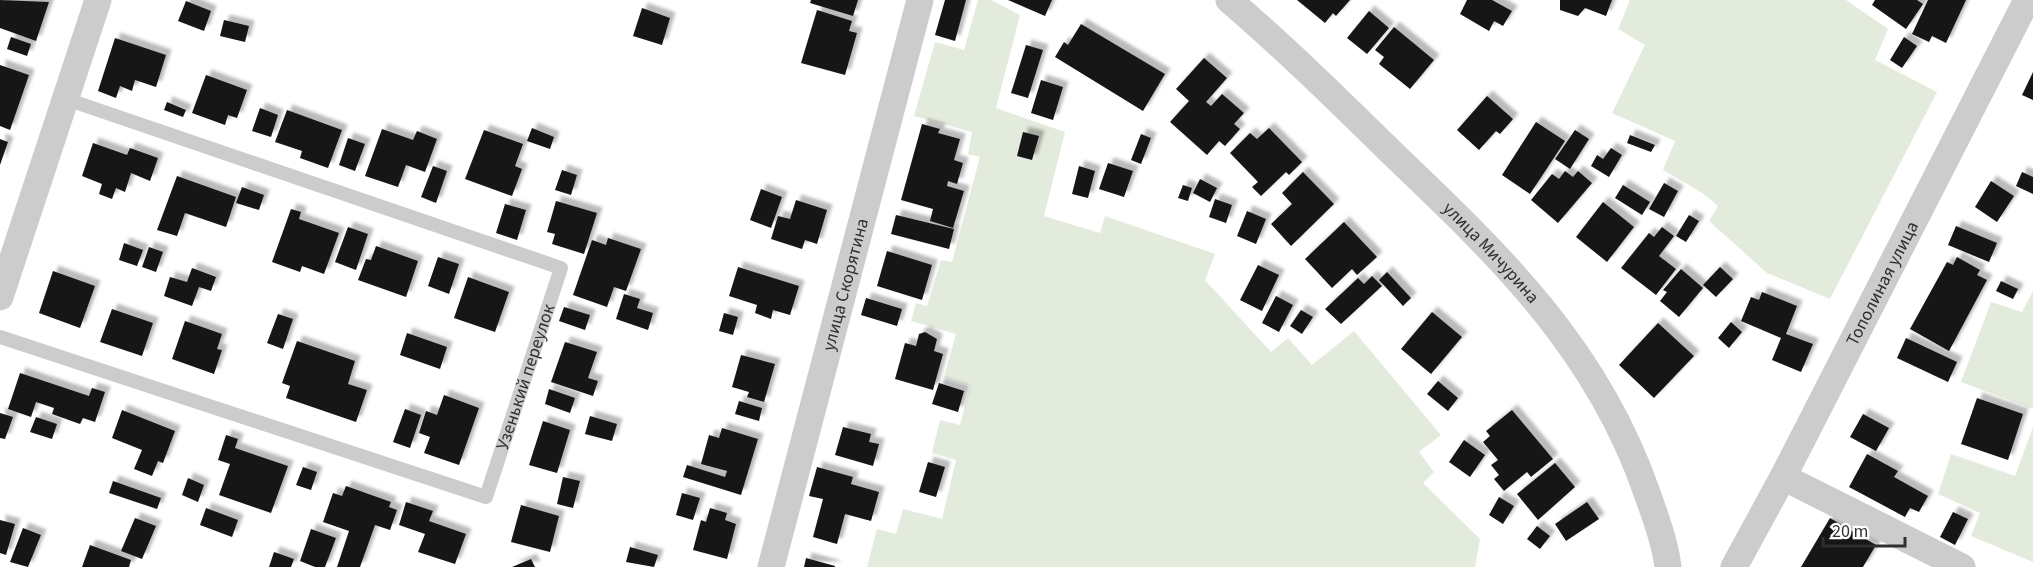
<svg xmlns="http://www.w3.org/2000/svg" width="2033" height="567" font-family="'Source Sans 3',sans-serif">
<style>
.green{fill:#e3ebdd}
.building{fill:#161616;filter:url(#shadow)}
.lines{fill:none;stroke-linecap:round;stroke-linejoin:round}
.service{stroke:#ccc;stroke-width:14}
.minor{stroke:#ccc;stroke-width:27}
.labels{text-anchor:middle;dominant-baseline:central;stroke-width:6;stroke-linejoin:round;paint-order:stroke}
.street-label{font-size:18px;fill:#2f2f2f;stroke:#fff}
</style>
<defs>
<filter id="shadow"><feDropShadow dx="5.5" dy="-5.5" stdDeviation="1.5" flood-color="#0004"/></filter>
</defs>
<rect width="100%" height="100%" fill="#fff"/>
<path class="green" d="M978 0H991L1020 15 996 108 1065 132 1044 216 1100 233 1105 216 1215 254 1205 280 1271 352 1288 338 1312 365 1354 331 1441 435 1419 452 1434 472 1423 483 1480 539 1475 567H867L877 529 896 534 903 509 942 519 956 460 932 453 940 420 960 425 970 386 944 377 956 334 911 321 916 303 927 306 941 260 952 262 980 157 968 154 972 132 914 116 935 42 964 50Z
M1630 0H1846L1888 29 1875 60 1937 92 1830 299 1767 273 1709 221 1718 206 1701 192 1663 170 1675 141 1612 113 1645 45 1618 29Z
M2033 291V409L1961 382 1991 302 2022 312Z
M2033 427V562L1971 536 1980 513 1938 494 1951 454 2015 476Z"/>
<path class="building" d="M0 0 49 2 36 41 0 28Z
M811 0H858L853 16 810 3Z
M945 0H966L955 41 935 35Z
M1008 0H1052L1045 16Z
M1297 0H1350L1336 16 1333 13 1325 23Z
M1467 0H1492L1512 11 1503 26 1494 21 1489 31 1460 14Z
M1560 0H1612L1606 16 1585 8 1578 16 1560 10Z
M1875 0H1917L1923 4 1906 29 1872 5Z
M1928 0H1966L1946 43 1932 36 1929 42 1912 34Z
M186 1 211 11 204 31 178 21Z
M642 8 670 18 662 45 633 36Z
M817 10 852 21 849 31 857 33 845 75 801 63Z
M1369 11 1389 28 1367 54 1347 38Z
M224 20 249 26 245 42 220 36Z
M1081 24 1165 74 1143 111 1055 57 1064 42 1068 45Z
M1394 27 1434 60 1410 89 1379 64 1384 57 1375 50Z
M11 37 31 44 27 56 7 49Z
M1904 37 1917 46 1902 68 1890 60Z
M115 38 166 55 156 87 135 80 132 91 120 86 116 98 98 91Z
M1026 45 1043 50 1028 98 1011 93Z
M1204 58 1227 78 1206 102 1211 106 1222 94 1244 113 1234 124 1240 129 1225 146 1219 141 1207 155 1170 122 1189 101 1176 89Z
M0 65 29 75 10 130 0 126Z
M2033 72V100L2022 95Z
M206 75 247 90 237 118 228 115 225 125 192 113Z
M1041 80 1063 87 1053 120 1031 113Z
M1487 96 1513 119 1500 134 1496 131 1479 150 1457 130Z
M167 102 186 110 183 117 164 110Z
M260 108 278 115 271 137 252 131Z
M287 110 342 130 328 168 300 158 302 151 275 142Z
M1536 122 1565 141 1530 194 1502 175Z
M922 124 940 129 938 133 960 139 954 160 963 163 957 184 948 181 947 186 964 191 953 228 930 221 933 209 901 200Z
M532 128 554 137 550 149 527 141Z
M1269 128 1302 162 1289 175 1286 172 1261 196 1252 187 1258 182 1230 153 1250 133 1257 139Z
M382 129 413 140 417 131 437 139 425 172 406 165 398 187 365 176Z
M484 130 523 144 515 166 522 169 512 196 465 179Z
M1575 130 1589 139 1570 169 1555 159Z
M1023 132 1039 136 1032 160 1017 156Z
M1141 134 1151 138 1141 164 1131 160Z
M1630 135 1655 145 1651 152 1627 143Z
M348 138 365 144 355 171 339 165Z
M0 139 8 142 0 165Z
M93 143 127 155 130 148 158 158 150 181 131 173 125 192 116 188 112 199 99 194 102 184 82 176Z
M1611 148 1622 155 1609 177 1591 166 1597 155 1603 159Z
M1108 163 1133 171 1124 197 1099 189Z
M433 166 447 171 436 203 421 197Z
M1079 166 1095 171 1088 198 1072 194Z
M562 170 577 175 571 195 555 190Z
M1565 171 1573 177 1578 171 1592 183 1558 223 1531 200 1552 174 1559 179Z
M1303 172 1334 204 1291 246 1271 224 1292 204 1282 193Z
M2022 172 2033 177V194L2016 186Z
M177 176 236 197 226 227 185 213 177 236 157 230Z
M1200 179 1217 188 1210 202 1193 193Z
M1991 181 2014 196 1997 222 1975 207Z
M1664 183 1678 191 1664 217 1649 209Z
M1183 185 1192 188 1188 201 1178 198Z
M1623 185 1650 202 1642 215 1615 198Z
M242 187 264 195 259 210 236 203Z
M761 189 782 197 771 228 750 220Z
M1215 199 1232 205 1226 223 1209 217Z
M796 200 827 210 817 244 805 240 802 249 771 239 778 216 790 219Z
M556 201 597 213 584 254 552 244 555 234 547 232Z
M1603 202 1634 227 1607 262 1576 237Z
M505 204 526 210 517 240 496 233Z
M291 209 301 212 299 219 339 233 324 274 302 266 300 272 272 262Z
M1247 211 1266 219 1256 244 1237 236Z
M896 215 954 229 949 249 891 234Z
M1689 215 1699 221 1686 242 1676 236Z
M1344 222 1377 257 1357 275 1352 269 1332 288 1305 259Z
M1956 226 1997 243 1989 262 1948 245Z
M348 227 368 234 356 270 335 262Z
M1662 227 1674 236 1659 256 1676 269 1656 295 1621 268 1649 233 1654 237Z
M608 238 641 249 626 291 614 287 607 307 573 295 592 240 606 245Z
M124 243 143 250 137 266 119 260Z
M376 246 418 261 406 297 358 280 366 259 371 260Z
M149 247 163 252 156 272 142 267Z
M887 251 932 265 922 300 877 286Z
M438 257 459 264 449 294 428 286Z
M1957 257 1980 270 1977 275 1987 280 1949 351 1910 329 1947 262 1953 265Z
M1258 265 1279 275 1262 311 1240 300Z
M738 267 799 286 790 315 773 310 771 319 755 313 757 305 729 296Z
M1720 267 1733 279 1716 297 1703 285Z
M192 268 216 277 211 291 199 287 192 306 164 296 170 277 187 282Z
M1681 269 1703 288 1679 317 1660 301 1667 292 1663 290Z
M53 271 95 286 80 328 39 313Z
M1387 272 1411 298 1403 306 1379 280Z
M1372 276 1382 286 1341 324 1325 309 1358 278 1364 284Z
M468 277 509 292 495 332 454 318Z
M2001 281 2018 289 2013 299 1996 291Z
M1762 292 1797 306 1786 334 1813 344 1801 372 1772 360 1781 338 1741 321 1751 297 1759 300Z
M624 294 640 299 637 308 653 313 648 330 616 319Z
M1276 296 1293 305 1279 332 1262 323Z
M866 298 902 309 897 326 861 315Z
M564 307 590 315 585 330 559 321Z
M112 309 153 323 142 356 100 342Z
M1301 310 1313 317 1302 334 1290 326Z
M1432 312 1462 337 1431 374 1401 349Z
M724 313 738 317 733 335 719 331Z
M278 314 293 319 283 349 267 343Z
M185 321 222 334 217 349 222 350 214 374 172 359Z
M1731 322 1742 332 1729 348 1718 338Z
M1658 323 1694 356 1654 398 1619 365Z
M925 332 937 339 934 351 943 354 933 390 895 379 905 343 916 346 919 334Z
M407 333 447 347 440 369 400 355Z
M1906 338 1957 362 1948 382 1897 358Z
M297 341 355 361 348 384 367 390 356 422 286 398 290 386 282 383Z
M565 342 597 352 588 378 598 381 593 396 551 382Z
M741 355 775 364 764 402 747 397 749 392 732 387Z
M20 373 89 396 92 388 105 392 95 422 83 418 80 424 52 414 54 408 36 402 31 417 8 409Z
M1438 381 1458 398 1448 411 1427 394Z
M939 383 964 391 958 412 932 404Z
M549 389 575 398 570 413 545 404Z
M444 395 479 408 459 465 424 453 430 437 419 433 426 411 437 415Z
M1977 398 2023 414 2008 460 1961 444Z
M739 401 762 408 759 421 735 414Z
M405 409 421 415 410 448 393 442Z
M122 410 175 431 163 463 158 461 152 476 134 469 142 450 112 438Z
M1512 410 1553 459 1531 477 1527 472 1504 491 1494 479 1499 475 1491 465 1498 460 1483 442 1490 436 1486 431Z
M0 413 13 417 5 439 0 438Z
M1863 414 1889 428 1876 451 1850 437Z
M590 416 617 424 612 441 585 434Z
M36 417 57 424 52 439 30 432Z
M543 421 570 430 557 473 529 465Z
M843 427 871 434 869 442 879 444 873 466 835 455Z
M722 428 758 439 741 495 683 477 687 465 725 477 727 471 701 464 709 435 719 438Z
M226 435 238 439 235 448 288 466 271 513 219 495 230 464 218 460Z
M1464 440 1485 455 1470 477 1449 462Z
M1867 454 1898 471 1894 477 1928 496 1919 512 1910 508 1905 517 1849 487Z
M928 462 945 467 936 497 919 492Z
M1555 463 1575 487 1538 520 1517 494Z
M303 467 317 472 311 490 296 485Z
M817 467 853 477 851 484 879 492 871 521 845 514 837 544 813 537 823 499 809 496Z
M563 477 580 481 573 508 557 504Z
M188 478 204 485 198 502 182 495Z
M113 481 161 498 157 509 109 493Z
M346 486 391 502 389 507 397 510 390 530 375 525 360 567H337L349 531 323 522 333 493 342 496Z
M682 493 700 498 693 520 676 515Z
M1499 497 1514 506 1503 524 1489 515Z
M406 502 433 511 429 521 466 534 455 564 418 552 425 534 399 525Z
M1587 502 1599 519 1566 541 1555 524Z
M521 505 559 516 550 552 511 542Z
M206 508 238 520 232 537 200 525Z
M710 508 727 513 725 520 736 524 727 559 693 550 701 520 706 522Z
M1953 512 1968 519 1955 545 1940 537Z
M135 518 156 526 142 559 121 551Z
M1830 518 1876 545 1863 567H1801Z
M0 520 15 524 6 555 0 553Z
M1537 526 1550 536 1540 549 1527 539Z
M23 528 41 535 28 567 10 562Z
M311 529 336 538 325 567H315L300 561Z
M90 545 131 560 129 567H82Z
M630 547 658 555 654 567 626 562Z
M274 552 294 559 291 567H269Z
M806 558 835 566V567H804Z
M531 559 535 567H512Z"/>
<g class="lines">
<path class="service" id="s1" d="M0 337 486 497 561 268 66 99"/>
<g class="minor">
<path id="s2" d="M1229 0C1285 48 1338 100 1391 152 1499 255 1597 348 1647 493 1655 516 1665 542 1668 567"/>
<path d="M0 297 98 0"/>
<path d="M1783 477 1962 567"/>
<path id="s3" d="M771 567 920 0"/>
<path id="s4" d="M1734 567 1783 477 2027 0"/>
</g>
</g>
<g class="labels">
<g class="street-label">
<text stroke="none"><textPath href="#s2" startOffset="364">улица Мичурина</textPath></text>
<text stroke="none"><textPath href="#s3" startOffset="292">улица Скорятина</textPath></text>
<text stroke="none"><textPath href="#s4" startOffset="320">Тополиная улица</textPath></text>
<text stroke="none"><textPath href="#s1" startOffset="638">Узенький переулок</textPath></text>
</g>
</g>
<path d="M1823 537v9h82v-9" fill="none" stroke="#2f2f2f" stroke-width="3"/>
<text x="1832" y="537" font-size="18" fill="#2f2f2f" stroke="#ffffff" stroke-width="4.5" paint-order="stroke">20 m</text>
</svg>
